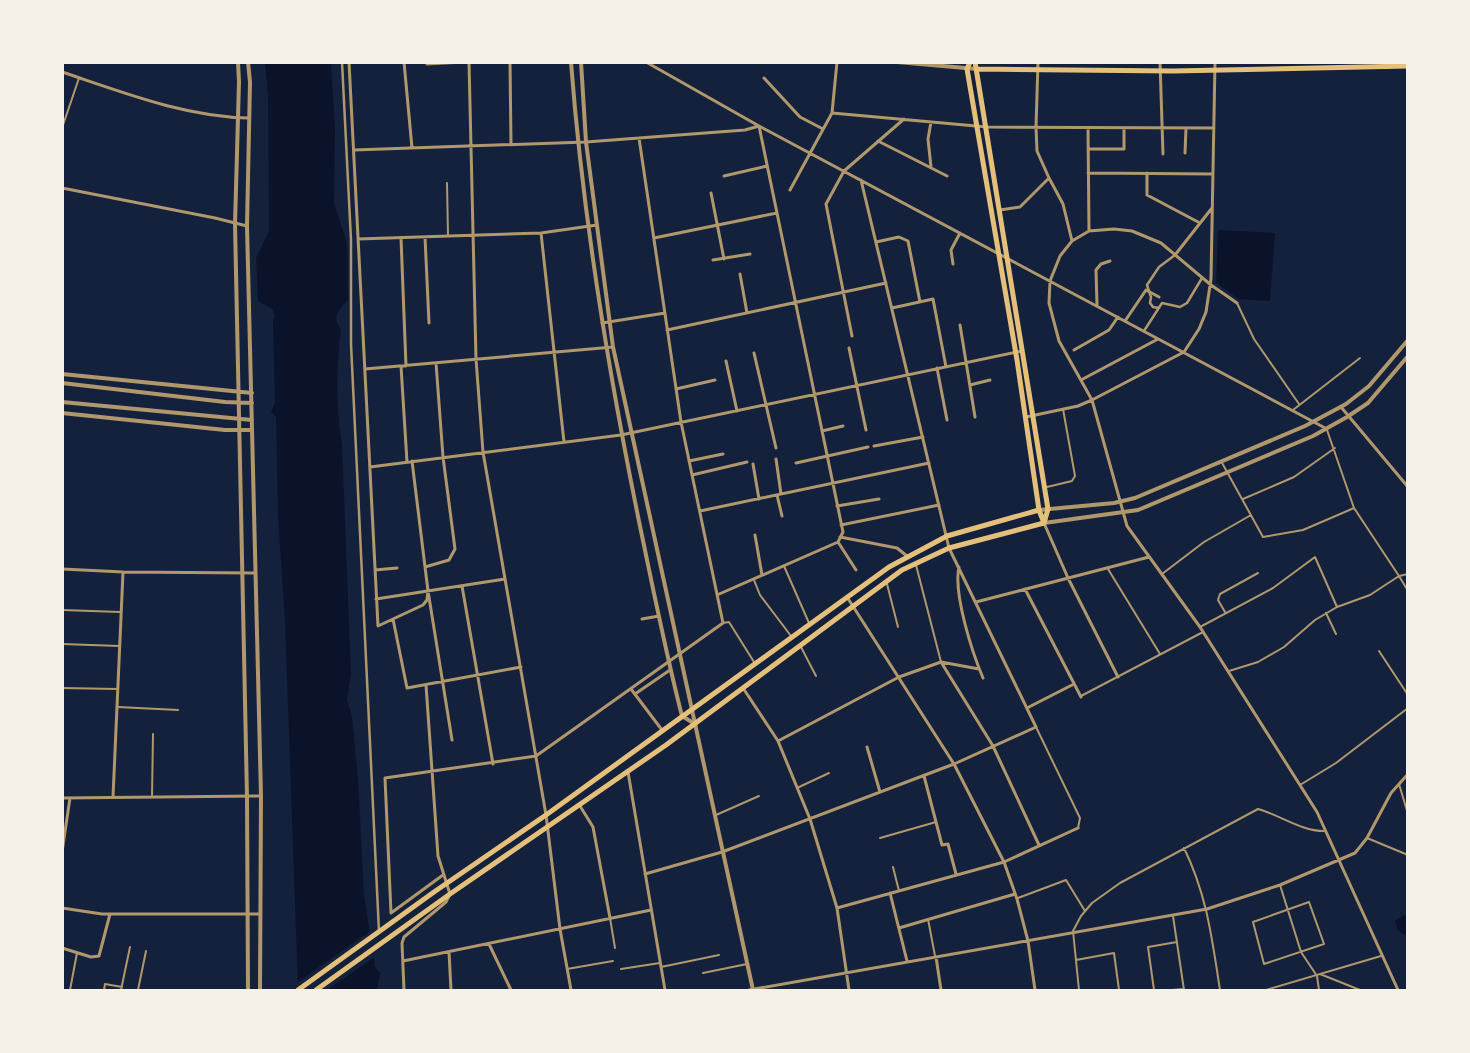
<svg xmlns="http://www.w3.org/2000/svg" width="1470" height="1053" font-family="Lato,sans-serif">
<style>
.water{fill:#0b132b}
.pier{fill:#14213d}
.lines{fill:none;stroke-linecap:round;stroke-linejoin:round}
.service{stroke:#b1986c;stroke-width:2}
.pedestrian{stroke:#b1986c;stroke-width:2.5}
.minor{stroke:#b1986c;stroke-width:3}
.tertiary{stroke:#b1986c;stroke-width:4}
.primary{stroke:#e5c07b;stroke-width:5}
</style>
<rect width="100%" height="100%" fill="#14213d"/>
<path class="water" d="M265 63H331L335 128 334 203 347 243 348 300C339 309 331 317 341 329 336 369 336 405 342 445L351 674 347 700 352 716 358 779 364 895 375 967 380 973 377 990H298L285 621 278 516 276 417 271 412 275 403 273 321 275 315 272 309 258 301 256 258 269 231 268 95Z
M1218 230 1275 233 1270 301 1238 299 1216 282Z
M1404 915 1407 917V936L1398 931 1395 921Z"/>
<path class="pier" d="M372 930 376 956 327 990H296L295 984Z"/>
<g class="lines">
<path class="service" d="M62 128 79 78
M447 183 448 236
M1237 303 1254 339 1299 404
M1293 410 1360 358
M1327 430 1354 508 1399 576 1408 574
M1221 461 1263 537 1303 530 1354 508
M1047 487 1072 481 1075 476 1063 409
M1243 499 1294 477 1335 448
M916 565 941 662
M784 566 809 623
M1108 569 1160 654
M1162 574 1204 542 1251 515
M754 580 760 595 791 636
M887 584 898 627
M62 610 120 612
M1225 612 1218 600 1220 594 1258 573
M1326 613 1336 634
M723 623 729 622 754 662
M1200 627 1273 588 1315 557 1337 607
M62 644 120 646
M801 647 816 676
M1379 651 1408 695
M1229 671 1258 662 1284 647 1315 620 1337 607 1370 595 1399 576 1408 591
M62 688 118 689
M1081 696 1203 632
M118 707 178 710
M1036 727 1080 818 1078 828
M1399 784 1408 814
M1300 785 1336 763 1408 708
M797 788 829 773
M152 797 153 734
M716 815 759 796
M880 838 936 822
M1367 838 1408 855
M1184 848C1207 895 1212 939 1220 990
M893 867 899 891
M1280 885 1301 952 1317 976 1319 990
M1018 898 1066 880 1085 911
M1309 902 1324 944 1264 964 1253 922Z
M1173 916 1184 990
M610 918 615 948
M928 919 935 956
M1076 960 1114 953 1119 990
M661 967 719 955
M567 969 613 961
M621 969 660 963
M703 973 747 964
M1320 974 1360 990
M70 990 77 953
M104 990 105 984 122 987
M121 990 130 947
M138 990 146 951
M1079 990 1073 931 1081 916 1092 903 1120 883 1258 809C1280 815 1301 831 1324 831
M1154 990 1148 947 1177 942
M1171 990 1184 989
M1266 990 1381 956"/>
<path class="pedestrian" d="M342 62 351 240V344L379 932
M1159 308 1153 307 1150 303 1151 297 1147 285 1159 267 1175 255
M1144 331 1162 303 1180 307 1187 303 1202 278"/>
<path class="minor" d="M349 62 378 626 423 605 427 600 428 591
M404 62 412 148
M469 62 476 359 483 452 546 815 560 929 571 990
M510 62 511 144
M646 62 759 126 1327 429
M1038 62 1036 127 1037 151 1049 178 1063 204 1072 241
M1160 62 1163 154
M427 64 464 62
M62 72C122 92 185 117 249 118
M764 78 800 117 823 129
M832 113 987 127 1214 128
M931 122 928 139 931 167
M1088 128 1089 231
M878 141 947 176
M1088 149H1124V128
M354 150 586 142 745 130 759 126
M1185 153 1186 128
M1088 173 1213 174
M1147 173V195L1200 223
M724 176 767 166
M62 188 215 218 247 226
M790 190 832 113 837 62
M711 193 724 259
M1000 210 1020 207 1049 178
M541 233 564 442
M425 237 429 323
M401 238 406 366
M654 238 777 213
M358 239 541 233 597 225
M876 242 899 237 908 241 920 302
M1175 255 1212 208
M713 260 750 254
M953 264 951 250 960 233
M740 274 747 313
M1237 303 1211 285 1161 243 1132 231 1114 229 1089 231 1072 241 1060 256 1050 281 1049 303 1059 341 1092 400 1127 526 1200 627 1317 812 1398 990
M1097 305 1096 270 1101 264 1110 261
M892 308 933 299 946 367
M1125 321 1146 290 1159 297
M602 323 665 313
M960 325 975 417
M667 330 886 283
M852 336 826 204 844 171 904 119
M849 348 866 430
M1074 350 1109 330 1118 317
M754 353 776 448
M726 361 737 411
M401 366 407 462
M937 368 947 420
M365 369 613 347
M1081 380 1158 339
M970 385 990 380
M676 389 715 380
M1341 407 1408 487
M1026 417 1078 406 1092 400 1184 352 1199 329 1206 312 1211 279 1215 62
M822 431 843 426
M874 446 923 437
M776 459 781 494
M412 461 428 591 452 740
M689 461 723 454
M796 463 868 447
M753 464 759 499
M370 467 621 435 1022 351
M692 475 747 462
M777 495 782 516
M837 506 879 499
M700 511 929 463
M1044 523 1068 578 1118 677
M841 525 939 505
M755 535 762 575
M840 537 897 548 907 556
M838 542 856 570
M425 567 449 560 455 549 443 457 436 363
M959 567C953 593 972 652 983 678
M62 569 123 572 255 573
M375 570 397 568
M462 586 493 764
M1025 589 1081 697
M717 595 838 542 843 532 759 126
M847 597 954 764 1004 862 1017 899 1028 941 1035 990
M376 599 505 579
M976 602 1149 557
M393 619 407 688 521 667
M642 619 659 616
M941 662 993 746 1039 845
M941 662 979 669
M743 688 778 741 810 819 837 908 849 990
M631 689 662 730
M635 694 670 670
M1027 708 1074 684
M778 741 899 677 941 662
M867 747 880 792
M628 772 665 990
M924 776 942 845 948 844 956 874
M113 797 123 572
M62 798 261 796
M580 806 593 827 610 918
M62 852 70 798
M645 874 722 852 954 764 1036 727 949 548 861 180
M443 875 391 913 385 778 536 756 723 623 681 422 639 138
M890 893 907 961
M62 908 102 914H260
M837 908 1004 862 1078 828
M899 928 1015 894
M489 944 511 990
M62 948 91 957 99 956 110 914
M449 952 451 990
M936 957 941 990
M403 961 651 910
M404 990 402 943 404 937 446 902 450 894 438 856 426 685
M749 990 1207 909 1280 885 1355 853 1367 838 1391 793 1408 774"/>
<path class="tertiary" d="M238 62 239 82 235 224 247 797 248 990
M248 62 250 82 247 226 261 796 260 990
M571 62C583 220 609 376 641 531 654 593 666 654 682 716L695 724
M581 62 586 142 613 347 753 990
M897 62 977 69
M62 374 252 393
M62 383 225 402 252 403
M62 402 252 420
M62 413 225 430H252
M1039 510 1114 503 1135 498 1305 426 1346 404 1369 386 1408 340
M1044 523 1138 510 1313 436 1347 417 1368 403 1408 356"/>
<path class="primary" d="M970 62 967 69 1017 360 1039 510 1044 523
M975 62 1048 509 1044 523
M977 69 1173 71 1408 66
M298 990 434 892 546 815 889 567 947 536 1039 510
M316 990 450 894 666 745 902 570 949 548 1044 523"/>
</g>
<rect width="1470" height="1053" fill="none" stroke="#f6f1e7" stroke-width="128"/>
</svg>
